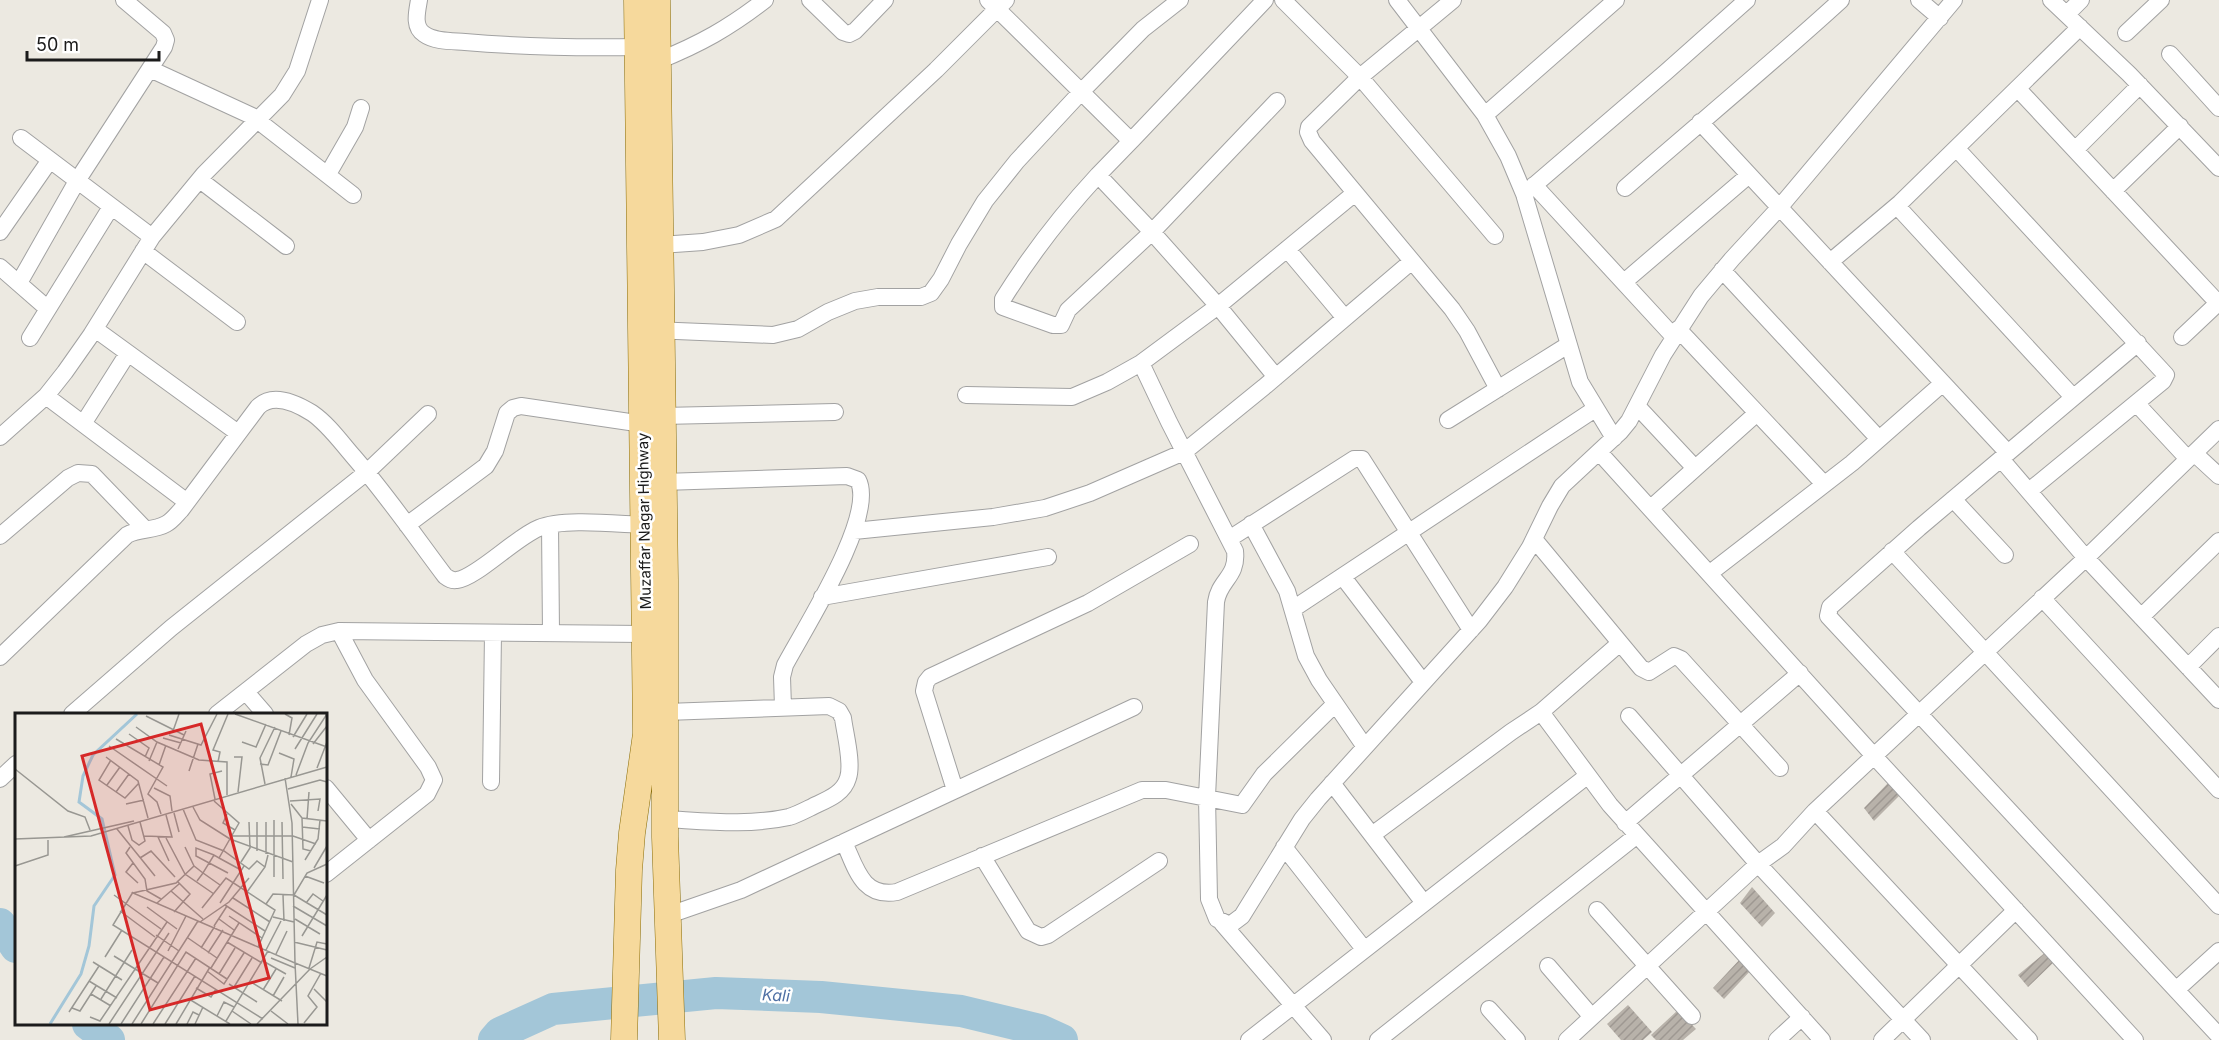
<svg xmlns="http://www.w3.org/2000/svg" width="2219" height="1040" font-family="Inter,sans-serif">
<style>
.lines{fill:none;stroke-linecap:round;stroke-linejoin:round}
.river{stroke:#a3c6d8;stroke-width:32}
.building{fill:url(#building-hatch)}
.minor-casing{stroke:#a2a2a2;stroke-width:18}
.primary-casing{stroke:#8a6d08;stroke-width:27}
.minor{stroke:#fff;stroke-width:16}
.primary{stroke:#f6d99c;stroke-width:26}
.labels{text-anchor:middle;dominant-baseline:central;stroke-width:5;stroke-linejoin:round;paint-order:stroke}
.street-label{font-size:15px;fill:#1b1b1b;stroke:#fff}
.water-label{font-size:16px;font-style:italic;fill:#4e6fa4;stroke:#fff}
.inset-river{fill:none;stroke:#a3c6d8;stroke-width:3}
.inset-road{fill:none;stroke:#989792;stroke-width:1.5}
.view{fill:#d62828;fill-opacity:0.15;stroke:#d62828;stroke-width:3}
.inset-edge{fill:none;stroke:#1b1b1b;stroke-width:3}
</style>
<defs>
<pattern id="building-hatch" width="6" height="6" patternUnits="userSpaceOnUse" patternTransform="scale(1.5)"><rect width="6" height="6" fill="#b8b2aa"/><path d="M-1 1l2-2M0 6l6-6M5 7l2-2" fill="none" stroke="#9e9892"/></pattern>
</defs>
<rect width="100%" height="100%" fill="#ece9e1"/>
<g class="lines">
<path class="river" d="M0 924 16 947
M88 1024 109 1040
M494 1040 500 1033 553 1009 716 993 821 997 961 1011 1040 1030 1062 1040"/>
</g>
<path class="building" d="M1889 782 1901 794 1874 821 1864 808Z
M1752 887 1775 913 1762 927 1740 903Z
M2047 951 2056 960 2028 987 2018 975Z
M1742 957 1752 969 1724 999 1713 988Z
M1628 1005 1652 1032 1643 1040H1621L1607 1024Z
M1678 1010 1696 1029 1683 1040H1656L1651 1035Z"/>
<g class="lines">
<g class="minor-casing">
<path id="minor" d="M419 0C417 12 413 27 424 34 435 42 453 41 465 42 523 47 580 48 638 47
M810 0 843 32 849 34 855 31 885 0
M988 0 1131 141 1098 175 1152 232 1218 306 1141 363 1169 422 1235 551C1238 577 1219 580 1216 602L1207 797 1209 899 1217 919 1230 925 1242 916 1302 819 1318 799 1479 621 1505 587 1530 547 1550 506 1562 486 1620 432 1629 421 1663 355 1701 296 1732 259 1779 208 1954 0
M1283 0 1360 77 1495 236
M1397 0 1485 115 1508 156 1524 194 1580 382 1614 438
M1453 0 1360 77 1309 127 1308 132 1312 141 1452 309 1467 331 1498 389
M1919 0 1940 18
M2051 0 2129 74 2219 168
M2067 14 2081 0
M2126 33 2161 0
M2170 54 2219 108
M658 61C700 44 729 28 765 0
M150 69 252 116 353 195
M2018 89 2218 303
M1485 115 1616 0
M1700 122 2008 453
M21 138 152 237
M1131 141 1265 0
M1957 149 2166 375 2163 381 2029 491
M2075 150 2140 85
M328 174 355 127 361 108
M1098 175C1062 214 1031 254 1003 299V307L1053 325H1061L1068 310 1152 232 1277 101
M200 180 286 246
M1534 185 1674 337
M1625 188C1697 125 1771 64 1841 0
M2113 191 2180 126
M1524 194 1666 72 1747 0
M1897 206 2073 397
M0 232 50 160
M660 245 703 242 739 235 776 219 936 70 1006 0
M1287 249 1345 318
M143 251 237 322
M1830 262 1900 203 2080 27
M0 267 48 309
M1722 270 1879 439
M1624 282 1749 175
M19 283 77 181 164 47 166 40 163 33 124 0
M95 329 238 433
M1678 329 1824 484
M653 330 773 335 798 329 828 312 855 301 878 297H921L931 293 941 279 959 244 985 201 1017 161 1082 91 1143 29 1180 0
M2182 337 2219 302
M30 338 111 207
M2138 343 1919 528 1830 607 1828 616 2219 1036
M1276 377 1218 306 1355 193
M966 395 1072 397 1107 382 1141 363
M46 396 187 502
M2136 403 2188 459
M1637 406 1694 467
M662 416 835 412
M1448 420 1568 345
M83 424 128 353
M0 437 46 396 65 372 91 335 152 237 204 174 282 95 297 71 320 0
M1599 452 1874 756 2135 1040
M2194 453 2219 476
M2001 459 2086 558 2219 700
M663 482 847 476 858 480C877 516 804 629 785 665L782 677 783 707
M1953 499 2005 555
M1651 508 1757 413
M1251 524 1287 591 1306 656 1319 680 1365 747
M407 525 486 466 495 451 507 413 513 408 521 406 643 424
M550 525 551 633
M854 531 993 517 1045 508 1090 493 1184 452 1264 387 1412 261
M0 536 68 478 78 473 92 474 145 529
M1229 539 1354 459H1362L1471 630
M1534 539 1641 668 1649 672 1674 656 1681 659 1780 768
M1892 551 2219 906
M1710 573 1852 463 1943 383
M1343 577 1423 682
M822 597 1048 557
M2042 598 2219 790
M1293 609 1595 409
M2141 617 2219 541
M0 657 127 535C139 528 154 531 166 524 172 521 177 514 181 510L258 407C273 392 296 403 312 413 328 424 340 441 353 456 386 494 415 536 445 576 449 579 452 581 457 580 476 578 516 537 539 528 563 518 616 524 644 525
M2188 667 2219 636
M246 692 265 714
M1541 712 1610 805 1822 1040
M72 714 171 628 367 472 428 414
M217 714 306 644 322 635 339 631 645 634
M1629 716 1758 864 1922 1040
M0 779 16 764
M491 782 493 633
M1332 783 1424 903
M326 788 369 840
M955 790 924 691 926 682 930 677 1088 603 1190 544
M1815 811 2029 1040
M665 819C705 821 749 826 789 817 799 814 809 808 818 804 831 798 844 792 848 778 853 763 845 734 843 718L839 711 829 706 666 712
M1625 823 1800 673
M1372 835 1511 732 1541 712 1620 643
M844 842C856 868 862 898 897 892L1142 790H1166L1242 805 1264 774 1335 704
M1284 847 1364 949
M982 856 1028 931 1041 937 1048 935 1159 861
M326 874 427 794 434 780 428 767 365 680 339 631
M1597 910 1692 1016
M669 915 741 890 1134 707
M1222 923 1323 1040
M1548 966 1592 1017
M2176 990 2219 951
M1489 1009 1517 1040
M1249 1040 1587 776
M1378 1040 1636 836
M1567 1040 1758 864 1783 846 1815 811 2086 558 2219 429
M1777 1040 1802 1017
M1882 1040 2016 910"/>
</g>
<g class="primary-casing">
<path id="primary" d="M657 0 665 580V837L672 1040
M624 1040 629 870 632 833 646 734 637 0"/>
</g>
<use href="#minor" class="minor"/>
<use href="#primary" class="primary"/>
</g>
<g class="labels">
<g class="street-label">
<text transform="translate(644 521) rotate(-91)">Muzaffar Nagar Highway</text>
</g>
<g class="water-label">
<text transform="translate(776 995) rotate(3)">Kali</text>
</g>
</g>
<g transform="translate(15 713)">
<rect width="312" height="312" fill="#ece9e1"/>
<path class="inset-river" d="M35 311 66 261 74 233 79 193 100 162 87 106 64 89 68 63 78 42 122 1"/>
<path class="inset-road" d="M220 1 312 34M270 1 277 5 274 22M131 3 169 22M121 14 142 29 184 47 212 49V82M158 18 164 1M114 21 134 35 130 44M154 22 186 32 202 1M278 24 292 1M148 25 166 30M101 26 148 54 133 81 142 89 146 101M227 29 241 34 251 11M298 31 312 13M94 33 152 73M163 36 171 18M280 36 302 1M264 40 279 46 276 64M91 44 123 68 133 105M219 44H227L223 79M96 47 84 67 110 85 124 70M134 48 142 29M203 49 205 39 198 37 213 1M245 51 253 52 266 18M144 52 151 32M302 55 312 29M0 56 53 98 70 104 75 117M174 58 183 31M281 62 293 30 312 1M270 65 277 110 280 250 312 263M250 71 245 45 260 14M92 72 105 54M139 75 155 83 157 98M273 76 305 67 312 69M101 79 114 61M200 86 195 61 207 58M199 88 224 110 204 145 199 142 188 160 179 153 161 170 118 180 280 250 283 311M275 88 305 86 303 98M111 91 129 87M276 91 287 105 312 108M178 94 185 107 215 126 278 149M168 96 181 127 209 138 234 156 242 148 250 154M159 100 164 119M212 101 208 110 220 117M287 105 288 136 296 138M292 106 294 79M259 107V164M267 109 268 166M113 113 117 127 124 132 130 128 125 109M287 114 305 116M102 116 140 163M129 123 157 124 151 102M217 123H278L301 131M49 124 119 108M143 124 154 148M151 125 170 161 199 181M0 126 76 123 312 54M115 134 111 140 130 166 132 178 146 186M170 134 179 153M242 138V109M251 141V109M199 142 181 135V143L213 160M125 145 136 138 160 164M204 145 226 157M290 147 303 126 305 107M226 149 235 135 234 109M118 150 111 159 123 170M0 153 33 142V127M299 155 312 133M290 163 309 170M182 168 188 160 205 172M156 178 188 206M118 179 98 212 248 306M232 179 250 154 253 142M99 182 146 216M268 182 269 208M279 182 312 202M218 185 255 209M142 190 164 171M205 190 229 153M291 190 298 181 308 188M251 191 258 181 279 182 292 160 312 151M210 192 250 218M278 193 312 213M132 194 162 216M187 195 211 165 260 197 243 234M105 198 140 224M159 199 175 181 162 168M214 203 247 225M258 204 279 209M204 206 219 217M280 206 305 221M185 209 214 189 234 165M199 213 212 193M141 222 164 238M287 223 312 182M173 225 202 245M212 229 247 250M279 229 312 237M186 235 200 213M251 237 266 208M153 238 171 203M193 240 208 217M261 241 272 218M99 243 143 270M90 244 107 217M256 245 280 255M248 248 271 261M78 249 107 267M196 255 224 210M294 255 302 229 312 231M192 258 209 271 229 240M204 261 220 235M74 268 102 285M236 269 267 288M214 271 242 289M219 274 237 245M181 275 196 284 201 276M299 276 312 289M248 277 261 256M76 281 96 293M258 283 269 264M86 286 117 237M174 286 215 311M57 295 65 298 81 273M217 298 236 311M256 298 273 311M54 299 84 253M202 303 209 289 219 294M75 304 85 308 152 209M211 308 253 238M289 310 302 294 293 283 306 260M94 311 154 220M106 311 149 244M117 311 183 208M126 311 171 239 212 266M138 311 181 245M150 311 180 263M161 311 195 254M172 311 178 299 184 302M180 311 188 294M242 311 295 256 312 244"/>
<path class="view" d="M186 11 254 265 135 297 67 43Z"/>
<rect width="312" height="312" class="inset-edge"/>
</g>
<path d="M27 51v9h132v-9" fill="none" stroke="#1b1b1b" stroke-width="3"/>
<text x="36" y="51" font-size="18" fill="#1b1b1b" stroke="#ffffff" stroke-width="4.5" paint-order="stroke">50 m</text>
</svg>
